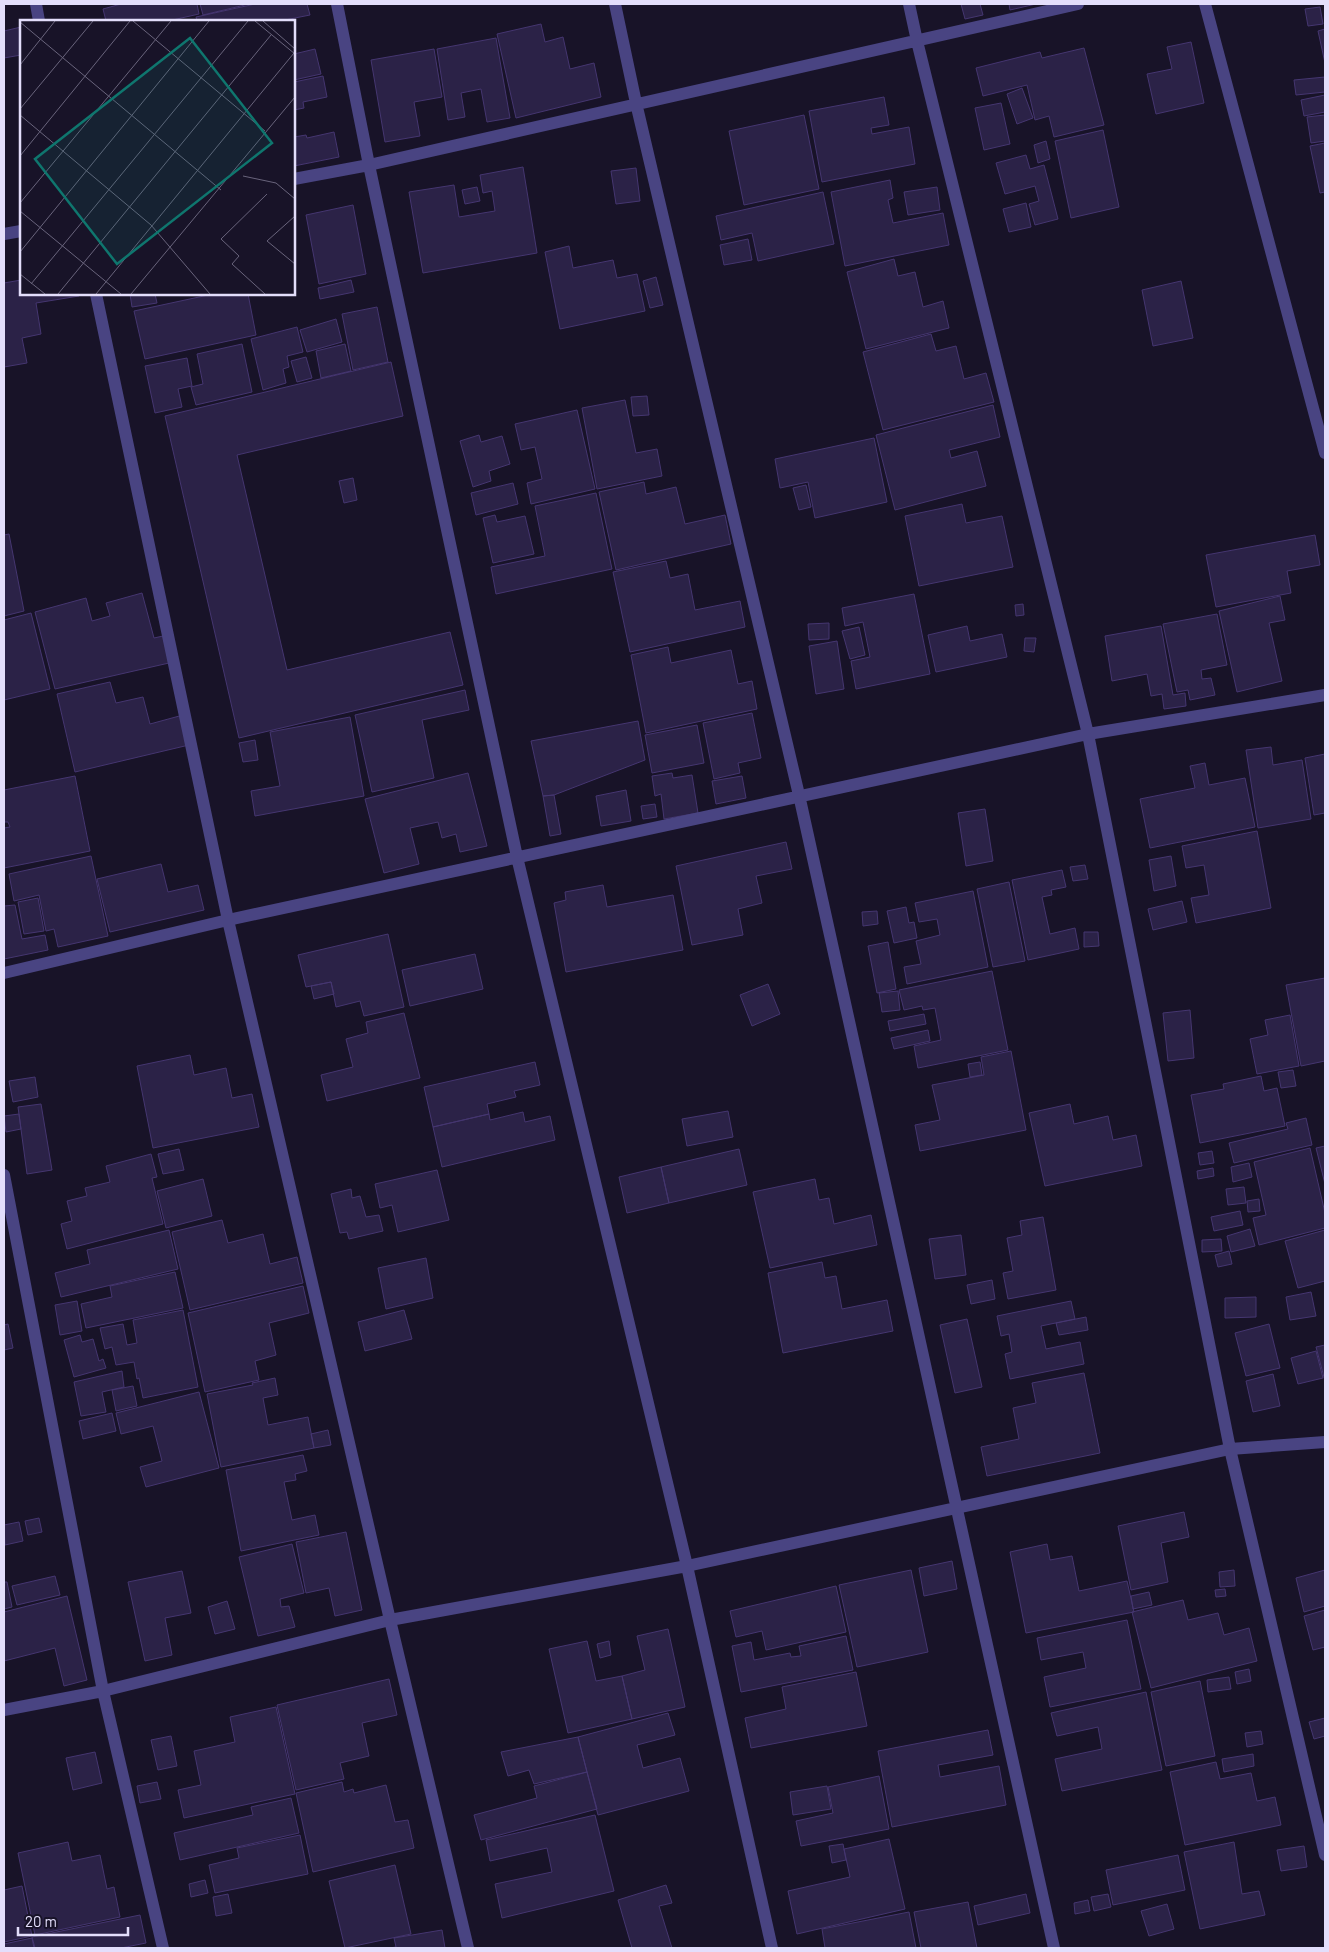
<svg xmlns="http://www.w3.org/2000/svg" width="1329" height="1952" font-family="Barlow,sans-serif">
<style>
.building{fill:#2b2247;stroke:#453670}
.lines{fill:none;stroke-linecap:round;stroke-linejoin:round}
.minor{stroke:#494482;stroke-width:12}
.inset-road{fill:none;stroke:#69647c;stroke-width:1}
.view{fill:#0f766e;fill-opacity:0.15;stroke:#0f766e;stroke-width:2.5}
.inset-edge{fill:none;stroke:#e3defb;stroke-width:2.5}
</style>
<rect width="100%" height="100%" fill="#181328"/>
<path class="building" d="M121 4H197L199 14 168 21H106L103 9Z
M200 4H249L203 15Z
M255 4H307L310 15 285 20V21H197L196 17Z
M961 4H980L983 15 965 19Z
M1009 4H1036L1010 10Z
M1320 7 1323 24 1308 26 1305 9Z
M541 24 545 42 563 37 570 69 594 63 601 97 516 118 497 34Z
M21 27V55L4 58V31Z
M1325 29V63L1318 31Z
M496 38 510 118 487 122 481 89 461 93 465 117 448 120 437 49Z
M1191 42 1204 103 1156 114 1147 74 1172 69 1167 47Z
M1084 48 1104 125 1054 137 1049 116 1035 120 1027 85 983 96 976 68 1040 52 1042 58Z
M315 49 321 74 294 80V54Z
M434 49 442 97 414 102 420 136 385 142 371 60Z
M323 76 327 97 303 102 304 108 294 110V82Z
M1325 77V92L1296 95 1294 80Z
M1022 88 1033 118 1017 124 1007 94Z
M1325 95V112L1304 116 1301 100Z
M884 97 889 125 871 128 872 134 909 127 915 164 822 182 809 111Z
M1001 103 1010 144 984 150 975 108Z
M804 115 819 189 744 205 729 131Z
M1325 115V141L1311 143 1307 117Z
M1103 130 1119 207 1071 218 1055 141Z
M334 132 339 157 294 166V137L306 135 307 138Z
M1046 141 1050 159 1038 163 1034 145Z
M1325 143V192L1320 193 1310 146Z
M1026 155 1030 169 1044 165 1058 219 1035 225 1029 204 1039 201 1035 186 1005 194 996 163Z
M523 167 537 253 423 273 409 192 454 185 459 217 495 211 492 191 483 193 480 175Z
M636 168 640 201 616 204 611 171Z
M890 180 893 198 888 200 893 223 943 213 949 245 845 266 831 192Z
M477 187 480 201 465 204 462 190Z
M937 187 940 210 908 215 904 192Z
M823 192 834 244 758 261 752 233 721 240 716 216Z
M1026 203 1031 227 1009 232 1003 209Z
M353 205 366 274 319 284 306 215Z
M748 239 752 260 724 265 720 245Z
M569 246 573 268 613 260 617 278 637 274 645 311 560 329 545 252Z
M894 259 898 276 915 272 923 307 943 301 949 328 866 349 847 272Z
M656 277 663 305 650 308 643 281Z
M21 280V294H78L79 296 36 303 41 334 22 338 27 363 4 367V283Z
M351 280 354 292 320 299 318 288Z
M1181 281 1193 338 1153 346 1142 290Z
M130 294H155L157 303 132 307Z
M213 294H248L256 335 145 359 134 311Z
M377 307 388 362 353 370 342 314Z
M336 319 342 342 307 352 300 330Z
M297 327 303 352 287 356 289 367 283 369 286 383 263 390 251 339Z
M931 334 936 351 956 346 964 379 986 373 994 402 883 430 863 352Z
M242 344 252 392 196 405 191 387 203 384 197 354Z
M345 344 351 371 321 378 316 351Z
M306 357 312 378 297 382 291 361Z
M187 358 192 386 178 389 182 407 155 413 145 366Z
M391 362 403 416 237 455 287 670 450 632 463 685 239 738 165 416Z
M647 396 649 415 633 416 631 397Z
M625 400 636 453 657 449 662 476 597 489 582 408Z
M993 405 1000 437 949 450 951 458 977 451 986 486 895 510 876 435Z
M577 410 595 489 531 504 527 483 542 479 535 447 521 450 515 424Z
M479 435 481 442 502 436 510 464 489 471 491 481 473 487 460 441Z
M874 438 887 502 815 518 808 482 780 488 775 459Z
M353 478 357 500 344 503 339 481Z
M644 482 646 494 676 487 685 524 725 515 731 544 616 570 599 492Z
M513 483 518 504 476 515 471 493Z
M806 485 811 507 799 510 793 488Z
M596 493 612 569 496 594 491 567 545 556 535 506Z
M962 504 966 523 1002 516 1013 567 919 586 905 516Z
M495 515 497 522 525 516 534 554 493 563 483 518Z
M9 534 24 611 4 616V535Z
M1315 535 1320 565 1287 571 1291 593 1216 607 1206 555Z
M666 561 670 578 688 574 695 610 740 601 745 627 630 652 613 572Z
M142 593 154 638 163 636 169 663 55 689 35 612 86 598 92 621 110 616 106 603Z
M914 594 930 674 856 689 851 661 870 657 863 622 845 626 842 608Z
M1280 596 1285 620 1269 623 1282 681 1237 692 1219 611Z
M1023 604 1024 615 1016 616 1015 605Z
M31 613 50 689 4 700V620Z
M1217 614 1227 665 1201 670 1202 679 1211 678 1215 695 1190 700 1188 690 1177 692 1163 624Z
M829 623V639L809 640 808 624Z
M967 626 970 641 1002 634 1007 657 936 672 928 635Z
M1161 626 1173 695 1185 693 1186 706 1164 709 1162 694 1151 696 1147 674 1112 681 1105 636Z
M859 627 865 655 850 659 842 631Z
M1025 638H1036L1034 652 1024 651Z
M837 641 844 689 816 694 809 646Z
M668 647 671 663 731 650 738 684 752 681 757 709 646 733 631 655Z
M110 682 116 703 143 697 150 724 183 715 189 745 75 772 57 694Z
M465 690 469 710 422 720 434 778 372 792 355 715Z
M752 713 761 758 738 763 740 773 714 779 703 723Z
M350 717 364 796 255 816 251 791 280 786 270 732Z
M638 721 645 760 554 795 543 796 531 741Z
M697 725 704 763 652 773 645 735Z
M255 740 258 760 243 762 239 743Z
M1271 747 1273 765 1302 760 1311 819 1258 828 1246 750Z
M1325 754V813L1314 815 1305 758Z
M1205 763 1209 785 1245 778 1255 827 1150 848 1140 799 1195 788 1190 766Z
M468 773 487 846 460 852 456 834 442 838 438 822 410 828 419 864 384 873 365 799Z
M672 773 673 778 692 775 698 813 664 819 661 794 655 796 652 776Z
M75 776 90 851 4 868V828L10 827 8 822H4V790Z
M742 776 746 798 716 804 712 781Z
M626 790 631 821 601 826 596 796Z
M554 795 561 834 550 836 543 796Z
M655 804 657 817 643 819 641 806Z
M985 809 993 861 966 866 958 813Z
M1257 831 1271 908 1196 923 1191 898 1209 895 1204 865 1186 868 1182 846Z
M786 842 792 869 756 876 762 903 738 909 743 935 692 945 676 866Z
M91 856 108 936 58 947 54 929 46 931 39 895 14 901 9 874Z
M1171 856 1176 886 1154 891 1149 860Z
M161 864 168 892 198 885 204 910 110 932 97 879Z
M1085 865 1088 879 1073 881 1070 867Z
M1062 870 1066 887 1051 890 1052 895 1042 897 1050 934 1075 928 1079 949 1028 960 1012 880Z
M1009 882 1025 961 993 967 977 889Z
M603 885 607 907 673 895 683 950 566 972 554 903 566 900 565 892Z
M973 891 988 967 907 984 904 967 921 964 916 941 940 935 937 919 919 922 915 903Z
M38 898 44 931 24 934 18 902Z
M1182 901 1187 922 1153 930 1148 909Z
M15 905 22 939 45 935 48 950 4 959V906Z
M906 907 909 923 914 922 917 938 894 943 887 911Z
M877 911 878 924 863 926 862 912Z
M1084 932H1098L1099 946 1084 947Z
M388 934 404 1007 364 1016 360 1001 336 1007 331 982 306 987 298 955Z
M888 942 896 989 877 993 868 946Z
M475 954 483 989 410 1006 402 970Z
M992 971 1008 1050 918 1068 914 1046 941 1040 935 1008 923 1010 922 1006 904 1010 899 990Z
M1325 978V1061L1301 1066 1286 985Z
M331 982 334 994 314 999 311 986Z
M768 984 780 1014 752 1026 740 995Z
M898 991 900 1010 882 1012 879 993Z
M1190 1010 1194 1058 1168 1061 1163 1013Z
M404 1013 420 1078 327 1101 321 1075 353 1067 346 1039 368 1033 366 1022Z
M924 1014 926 1024 890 1031 888 1021Z
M1290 1015 1299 1066 1257 1074 1250 1039 1268 1035 1265 1020Z
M928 1030 930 1041 894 1049 891 1038Z
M1011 1051 1026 1130 920 1151 915 1125 940 1120 932 1085 984 1075 981 1057Z
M190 1055 194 1075 226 1068 232 1098 252 1094 259 1127 153 1148 137 1066Z
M535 1062 540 1085 514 1091 516 1097 487 1104 489 1114 433 1127 424 1087Z
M980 1062 982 1075 970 1077 968 1064Z
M1293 1070 1296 1086 1281 1088 1278 1072Z
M1261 1076 1264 1091 1277 1088 1285 1126 1200 1143 1191 1095 1224 1089 1223 1084Z
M35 1077 38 1097 13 1102 9 1081Z
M41 1104 52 1170 27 1174 18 1107Z
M1070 1104 1074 1124 1108 1116 1113 1140 1136 1135 1142 1166 1045 1186 1029 1113Z
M728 1111 733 1137 687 1146 682 1119Z
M523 1112 525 1122 550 1116 555 1140 442 1167 433 1127 489 1114 490 1120Z
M19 1114 21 1129 6 1132 4 1116Z
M1306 1118 1312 1145 1234 1163 1229 1143 1288 1129 1286 1123Z
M1325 1146V1184L1316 1148Z
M1310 1148 1325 1213V1228L1259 1245 1253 1218 1266 1215 1254 1162Z
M179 1149 184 1170 163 1174 158 1154Z
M739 1149 747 1185 669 1203 661 1167Z
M1212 1151 1214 1163 1200 1165 1198 1153Z
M151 1154 157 1177 152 1178 163 1224 67 1249 61 1224 72 1221 67 1201 87 1196 85 1188 110 1182 106 1166Z
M1249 1163 1252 1177 1233 1182 1231 1167Z
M661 1167 669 1203 627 1213 619 1177Z
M1213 1168 1214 1176 1198 1179 1197 1171Z
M437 1170 449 1220 398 1232 392 1205 380 1208 375 1184Z
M203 1179 212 1216 166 1228 157 1191Z
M815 1179 819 1200 829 1198 834 1224 871 1215 877 1245 770 1268 753 1192Z
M1244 1187 1246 1203 1228 1205 1226 1189Z
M351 1189 352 1198 360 1196 366 1217 379 1215 383 1231 349 1239 347 1232 340 1233 331 1194Z
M1259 1199 1260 1211 1248 1212 1247 1201Z
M1240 1211 1243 1225 1214 1231 1211 1217Z
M1043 1217 1056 1290 1008 1299 1003 1273 1013 1271 1007 1238 1022 1235 1020 1221Z
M222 1220 228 1243 263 1234 270 1264 297 1257 303 1283 190 1310 172 1232Z
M1250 1229 1255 1246 1231 1252 1227 1236Z
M169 1230 178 1269 61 1297 55 1273 90 1264 87 1250Z
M1325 1230V1281L1298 1288 1285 1241Z
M961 1235 966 1275 935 1279 929 1239Z
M1221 1239 1222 1251 1202 1252V1240Z
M1229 1251 1232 1264 1218 1267 1215 1255Z
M426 1258 433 1298 386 1309 378 1268Z
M822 1262 825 1278 836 1276 842 1309 887 1300 893 1331 783 1353 768 1273Z
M175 1272 183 1308 86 1328 81 1304 112 1297 110 1286Z
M992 1280 995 1299 971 1304 967 1285Z
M303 1286 309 1313 269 1323 276 1355 255 1361 259 1380 205 1392 188 1313Z
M1311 1292 1316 1316 1290 1320 1286 1297Z
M1256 1297V1317L1225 1318V1298Z
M77 1301 82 1331 60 1335 55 1305Z
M1071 1301 1075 1319 1041 1326 1046 1349 1080 1342 1084 1364 1010 1379 1005 1354 1012 1352 1009 1334 1001 1336 997 1316Z
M183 1310 198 1387 143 1398 139 1378 137 1379 134 1362 116 1365 112 1347 105 1349 100 1328 123 1324 127 1345 137 1343 133 1320Z
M404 1310 412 1339 365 1351 358 1322Z
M1086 1317 1088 1330 1059 1335 1056 1323Z
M967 1319 982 1387 955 1393 940 1325Z
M8 1324 13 1348 4 1350V1325Z
M1269 1324 1280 1368 1246 1376 1235 1333Z
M80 1335 82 1342 93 1339 99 1361 103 1359 106 1368 74 1377 64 1340Z
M1325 1345V1381L1316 1347Z
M1316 1351 1323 1378 1298 1384 1291 1358Z
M122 1371 124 1387 102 1392 106 1412 81 1416 74 1382Z
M1084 1373 1100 1453 987 1476 981 1447 1019 1439 1013 1408 1036 1403 1032 1383Z
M1273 1374 1280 1406 1253 1412 1246 1381Z
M275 1378 278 1395 263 1398 268 1425 308 1417 314 1448 221 1467 207 1394 253 1385 252 1383Z
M133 1386 137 1406 116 1411 112 1390Z
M199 1392 219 1468 146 1487 140 1467 162 1461 153 1426 121 1434 116 1413Z
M112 1413 116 1431 83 1439 79 1421Z
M328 1430 331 1445 314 1448 311 1434Z
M303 1455 307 1471 295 1474 296 1480 284 1482 292 1520 315 1515 319 1535 241 1551 226 1470Z
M1184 1512 1189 1537 1161 1543 1168 1582 1131 1590 1118 1526Z
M39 1518 42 1532 28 1535 25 1521Z
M19 1522 23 1541 5 1545 4 1525Z
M346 1532 362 1610 335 1616 329 1588 306 1593 296 1542Z
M292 1544 304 1593 280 1599 281 1607 289 1606 295 1627 258 1636 239 1557Z
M1047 1544 1050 1560 1072 1556 1079 1591 1127 1581 1134 1612 1026 1633 1010 1552Z
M952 1561 957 1589 924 1596 919 1568Z
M911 1570 928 1652 857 1667 839 1585Z
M1234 1570 1235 1586 1220 1587 1219 1572Z
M1325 1570V1606L1304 1612 1296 1578Z
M182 1571 191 1613 165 1618 172 1655 145 1661 128 1582Z
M55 1576 60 1595 17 1605 12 1586Z
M4 1582H7L12 1607 4 1609Z
M836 1586 846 1632 766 1650 762 1631 736 1637 730 1611Z
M1225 1589 1226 1596 1216 1597 1215 1590Z
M1149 1592 1152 1605 1133 1609 1131 1596Z
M67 1596 87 1680 64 1686 55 1648 4 1661V1612Z
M1183 1600 1188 1620 1218 1613 1224 1635 1249 1628 1257 1661 1151 1688 1132 1612Z
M227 1601 235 1629 215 1634 208 1607Z
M1325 1610V1647L1313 1650 1304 1616Z
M1127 1620 1141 1689 1050 1707 1044 1677 1086 1668 1083 1652 1041 1660 1037 1638Z
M668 1629 685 1707 632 1719 622 1676 645 1670 637 1636Z
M846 1636 853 1670 741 1692 732 1646 751 1642 754 1660 790 1653 791 1657 801 1656 799 1646Z
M587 1641 596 1681 622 1676 632 1719 568 1733 549 1649Z
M609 1641 611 1655 600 1658 597 1644Z
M1249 1669 1251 1681 1237 1684 1235 1672Z
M856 1672 867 1726 751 1748 745 1718 786 1709 782 1687Z
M1229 1677 1231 1689 1208 1692 1207 1680Z
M389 1679 397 1715 362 1723 369 1756 340 1763 344 1779 296 1790 277 1705Z
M1200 1681 1215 1756 1166 1766 1151 1692Z
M1146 1692 1162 1770 1062 1791 1055 1759 1102 1749 1098 1727 1057 1736 1051 1713Z
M276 1707 295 1794 184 1818 178 1790 201 1785 194 1751 235 1742 230 1717Z
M668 1713 675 1735 637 1745 643 1768 680 1758 689 1791 598 1815 578 1737Z
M1325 1718V1736L1314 1739 1309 1722Z
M988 1730 993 1755 938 1765 940 1777 999 1766 1006 1805 892 1827 878 1751Z
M1261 1731 1263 1744 1247 1747 1245 1733Z
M171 1736 177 1766 158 1770 151 1740Z
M578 1737 587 1772 534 1784 529 1770 508 1776 501 1752Z
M95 1752 102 1783 73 1790 66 1758Z
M1253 1754 1254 1766 1224 1772 1222 1759Z
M1216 1762 1220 1779 1251 1773 1257 1801 1275 1797 1281 1825 1185 1845 1170 1772Z
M587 1772 597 1809 481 1840 474 1815 537 1798 534 1786Z
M879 1776 889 1829 801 1846 796 1821 833 1813 828 1787Z
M157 1782 161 1799 140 1803 137 1786Z
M342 1782 344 1792 353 1789 354 1793 386 1785 395 1822 408 1820 414 1848 313 1872 296 1793Z
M827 1786 831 1809 793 1815 790 1792Z
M291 1798 299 1833 180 1860 174 1833 253 1815 251 1807Z
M595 1815 614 1891 502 1918 495 1884 552 1872 547 1848 490 1861 486 1840Z
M300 1835 308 1874 215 1893 209 1865 239 1858 237 1848Z
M889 1839 905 1909 797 1934 788 1891 850 1877 844 1849Z
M68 1842 72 1861 100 1855 107 1889 114 1887 120 1917 35 1935 18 1853Z
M1234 1842 1242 1894 1259 1891 1265 1915 1200 1929 1184 1852Z
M843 1844 846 1860 832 1863 829 1846Z
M1304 1846 1307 1867 1281 1871 1277 1850Z
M1178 1855 1185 1890 1113 1905 1106 1870Z
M395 1865 411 1934 345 1948 329 1881Z
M205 1880 208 1893 191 1897 189 1884Z
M666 1885 672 1903 659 1906 672 1948H632L618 1900Z
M22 1886 32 1936 4 1942V1890Z
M228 1894 232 1913 216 1916 213 1897Z
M1026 1894 1030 1913 978 1925 974 1906Z
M1108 1894 1111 1907 1094 1911 1091 1897Z
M1088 1900 1090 1911 1075 1914 1074 1903Z
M968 1902 977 1948H921L914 1912Z
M1167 1904 1174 1929 1149 1936 1141 1911Z
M909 1912 916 1948H825L822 1929Z
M140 1915 146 1943 121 1948H35L32 1937Z
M442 1930 445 1948H390L396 1947 394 1938Z
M32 1938 34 1948H4V1944Z"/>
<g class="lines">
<path class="minor" d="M36 4 39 21
M337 4 369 165 517 857 687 1566 772 1948
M615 4 636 103 799 795 1054 1948
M909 4 917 41 1088 734 1230 1449 1325 1855
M1205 4 1325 453
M294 179 369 165 1078 4
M4 234 21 231
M96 294 228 920 390 1620 468 1948
M4 973 228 920 1088 734 1325 695
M4 1175 103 1691 163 1948
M4 1710 103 1691 390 1620 687 1566 1230 1449 1325 1442"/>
</g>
<g transform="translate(20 20)">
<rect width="275" height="275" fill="#181328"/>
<path class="inset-road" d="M113 1 245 111M235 1 275 34M243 1 275 29M0 2 201 170M0 45 35 1M0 89 73 1M0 95 131 205 190 274M0 136 110 1M223 156 256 163 275 179M0 183 151 1M0 191 101 274M275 196 247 221 275 244M0 232 189 1M0 254 25 274M11 264 228 1M38 274 251 15M76 274 274 33M111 274 275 77M245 274 212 244 219 236 201 219 247 174"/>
<path class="view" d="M170 18 252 123 97 244 15 139Z"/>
<rect width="275" height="275" class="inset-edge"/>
</g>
<rect width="1329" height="1952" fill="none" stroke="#e3defb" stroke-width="10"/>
<path d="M18 1927v8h110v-8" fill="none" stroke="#e3defb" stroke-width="2.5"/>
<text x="25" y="1927" font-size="15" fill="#e3defb" stroke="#181328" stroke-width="4" paint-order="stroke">20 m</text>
</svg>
